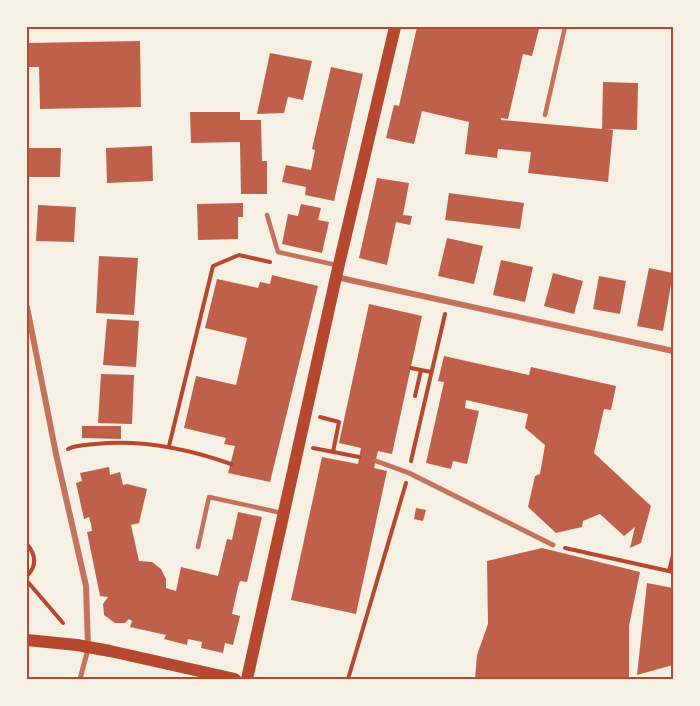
<svg xmlns="http://www.w3.org/2000/svg" width="700" height="706" font-family="Overpass,sans-serif">
<style>
.building{fill:#bf614a}
.lines{fill:none;stroke-linecap:round;stroke-linejoin:round}
.path{stroke:#b5482f;stroke-width:4}
.service{stroke:#c5725c;stroke-width:4.5}
.pedestrian{stroke:#c5725c;stroke-width:5}
.minor{stroke:#c5725c;stroke-width:6}
.secondary{stroke:#b5482f;stroke-width:12}
.neatline{fill:none;stroke:#b5482f;stroke-width:2}
</style>
<rect width="100%" height="100%" fill="#f6efe4"/>
<path class="building" d="M417 27H530L539 29 532 56 523 54 508 119 501 118V120L602 129 603 82 638 83 637 130 606 129 613 130 608 182 528 173 531 152 498 149 497 158 465 154 469 122 422 111 414 144 386 138 394 105 399 106Z
M140 41 141 107 40 109 39 67H27V43Z
M270 53 312 61 303 100 288 97 284 113 257 114Z
M331 67 363 74 334 201 305 195 306 187 282 182 286 165 311 170 315 150 312 149Z
M190 112H240V120H261L262 161H267V194H241L240 142 191 143Z
M152 146 153 181 107 183 106 148Z
M29 148H61L60 177H28Z
M377 178 409 183 403 215 412 216 410 225 396 222 387 265 359 258Z
M449 193 524 203 520 229 445 220Z
M243 203V217H238V239L198 240 197 204Z
M301 204 321 208 318 220 329 222 322 253 282 244 288 214 298 216Z
M38 205 76 207 74 242 36 241Z
M447 238 483 246 474 284 438 276Z
M99 256 138 258 134 315 96 313Z
M501 260 533 267 525 302 493 295Z
M649 268 673 273 663 331 637 326Z
M553 273 583 281 574 314 544 306Z
M272 275 318 286 270 482 228 473 235 446 224 444 226 438 184 428 196 376 236 385 247 338 205 328 217 279 258 288 260 282 270 284Z
M599 276 626 281 620 314 593 309Z
M369 304 422 316 392 454 378 451 374 468 387 471 356 614 291 600 322 457 358 464 361 448 339 443Z
M107 319 139 321 136 367 103 365Z
M444 356 529 375 531 367 616 386 611 410 604 409 594 453 651 506 641 543 630 548 635 527 624 536 600 514 583 521 582 527 556 533 528 507 535 476 540 474 545 445 525 428 528 414 466 400 465 408 479 411 467 464 453 461 451 469 426 463 444 382 438 381Z
M101 374 134 375 132 424 98 423Z
M82 426H121V439L82 438Z
M109 467 110 475 120 472 123 485 127 484 147 489 139 523 131 525 139 561 152 562 161 569 166 579V588L176 591 181 567 218 576 227 539 232 540 238 512 262 517 247 582 240 581 238 587 232 614 240 616 233 645 225 643 223 653 201 648 202 642 188 639 187 645 164 639 166 635 130 627 132 621 129 619 125 623H115L104 615 103 604 108 597 100 596 87 532 92 531 91 524 89 517 84 519 76 483 82 481 80 473Z
M416 508 426 510 423 521 414 519Z
M542 548 640 572 629 626V679H475L477 655 488 624 487 561Z
M647 583 673 588V665L637 675Z"/>
<g class="lines">
<path class="path" d="M411 368 431 372
M415 396 421 370
M320 417 339 422 333 452
M169 446 213 266 239 255 270 262
M313 448 359 457
M68 449C76 445 86 445 95 444 142 439 186 448 231 464
M411 461 445 314
M27 544C36 555 37 566 27 576
M565 548 673 572
M669 571 673 555
M27 581 63 623
M348 679 406 483"/>
<path class="service" d="M545 115 565 27
M267 215 278 252 336 265
M198 547 209 497 282 513"/>
<path class="pedestrian" d="M376 461 409 473 553 545
M80 679 88 649"/>
<path class="minor" d="M336 277 673 351
M27 307 56 454 86 586 88 647"/>
<path class="secondary" d="M27 640 77 645 110 651 235 679
M247 679 336 277 395 27"/>
</g>
<rect width="700" height="706" fill="none" stroke="#f6efe4" stroke-width="57"/>
<rect x="28" y="28" width="644" height="650" class="neatline"/>
</svg>
